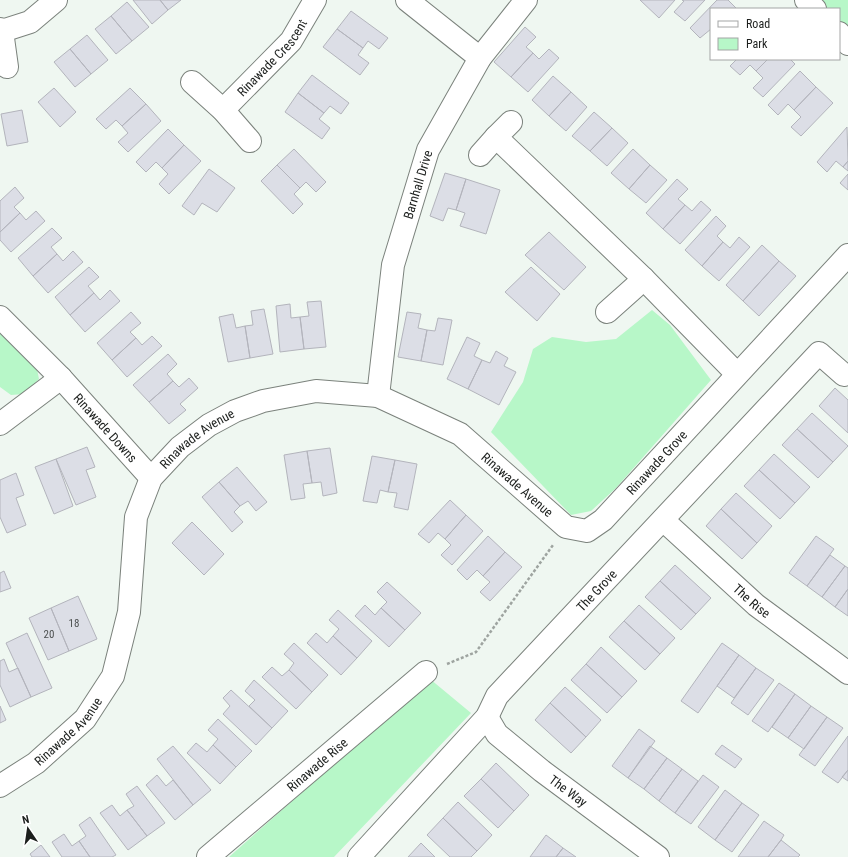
<svg xmlns="http://www.w3.org/2000/svg" width="848" height="857" font-family="'Roboto Condensed',sans-serif">
<style>
.green{fill:#b7f7c8}
.building{fill:#dcdee6;stroke:#b3b4bc}
.lines{fill:none;stroke-linecap:round;stroke-linejoin:round}
.minor-casing{stroke:#7b827c;stroke-width:24}
.path{stroke:#9ea4a0;stroke-width:2.5;stroke-dasharray:3 2;stroke-linecap:butt}
.minor{stroke:#fff;stroke-width:22}
.labels{text-anchor:middle;dominant-baseline:central;stroke-width:3;stroke-linejoin:round;paint-order:stroke}
.number-label{font-size:11px;fill:#4c4f4f}
.street-label{font-size:13px;fill:#1c1f1d;stroke:#fff}
</style>
<rect width="100%" height="100%" fill="#eff7f1"/>
<path class="green" d="M806 0H848V41L839 32V9H815Z
M652 310 670 325 711 380 616 488 591 511 571 515 491 432 523 382 533 349 552 337 586 342 616 339Z
M0 329 36 364 39 379 24 394 11 395 0 387Z
M430 679 471 713 334 857H229Z"/>
<path class="building" d="M133 0H160L168 10 152 24Z
M160 0H181L168 10Z
M640 0H675L659 18Z
M682 0H705L685 21 674 12 684 1Z
M717 0H728L737 9H711V29L700 38 690 28Z
M127 2 149 27 132 41 111 16Z
M351 11 388 38 379 49 368 41 363 48 337 29Z
M111 16 132 41 116 54 95 29Z
M525 27 536 37 526 47 533 53 511 77 494 62Z
M337 29 363 48 358 55 369 63 360 75 323 47Z
M87 35 108 60 91 74 70 49Z
M70 49 91 74 75 87 54 62Z
M549 49 559 58 528 92 511 77 533 53 539 59Z
M737 59H768L756 71 750 65 740 75 730 66Z
M768 59H790L795 64 763 97 753 88 763 78 756 71Z
M800 71 816 87 794 110 788 104 778 115 768 105Z
M312 75 349 103 341 114 330 106 324 113 298 93Z
M553 76 571 92 549 116 532 100Z
M816 87 833 103 801 136 791 127 801 117 794 110Z
M54 88 76 112 60 127 38 102Z
M130 88 146 104 122 126 116 120 106 129 96 119Z
M571 92 587 107 566 131 549 116Z
M298 93 324 113 319 119 330 128 322 139 285 112Z
M146 104 161 121 128 152 118 142 128 133 122 126Z
M22 110 28 142 7 146 1 114Z
M594 112 612 128 590 151 572 136Z
M847 127 848 161 843 167 836 161 827 172 817 162Z
M612 128 628 143 607 166 590 151Z
M168 129 184 145 162 168 156 162 146 172 136 162Z
M184 145 201 161 169 194 159 184 168 174 162 168Z
M294 149 326 182 316 192 306 182 300 188 277 165Z
M633 149 650 165 629 189 611 173Z
M848 161V171L843 167Z
M277 165 300 188 294 194 303 204 293 214 261 181Z
M650 165 667 180 646 203 629 189Z
M209 169 235 188 217 212 202 203 194 215 182 206Z
M445 173 466 179 456 210 448 208 443 221 430 216Z
M848 174V190L840 183Z
M466 179 500 190 486 234 460 226 465 213 456 210Z
M677 179 688 189 678 199 685 205 663 229 646 213Z
M15 187 24 198 14 207 20 213 0 232V201Z
M701 201 711 210 680 244 663 229 685 205 692 211Z
M36 211 45 221 11 252 0 240V232L20 213 26 220Z
M716 216 726 226 717 236 723 242 702 266 685 250Z
M52 228 62 238 51 247 57 254 33 276 18 258Z
M549 232 586 267 564 290 525 255Z
M739 237 750 247 719 281 702 266 723 242 730 248Z
M762 245 779 261 743 301 726 285Z
M73 251 83 262 48 293 33 276 57 254 63 261Z
M779 261 796 276 759 316 743 301Z
M89 267 99 277 88 286 94 293 70 315 55 297Z
M531 267 560 294 537 321 505 292Z
M110 290 120 301 85 332 70 315 94 293 100 300Z
M321 301 326 347 304 349 300 317 309 316 307 302Z
M290 304 291 318 300 317 304 349 280 352 276 306Z
M264 309 273 354 250 358 245 326 253 325 251 311Z
M131 312 141 323 130 332 136 338 112 360 97 343Z
M407 312 421 314 418 328 427 330 421 361 398 357Z
M233 314 236 328 245 326 250 358 228 362 219 317Z
M438 318 452 320 443 365 421 361 427 330 435 331Z
M152 336 162 346 127 377 112 360 136 338 142 345Z
M467 337 480 343 474 356 482 360 468 389 447 379Z
M496 351 508 358 504 366 516 372 499 405 468 389 482 360 490 363Z
M168 354 177 364 167 374 173 381 149 402 133 385Z
M189 378 198 388 180 404 186 410 169 424 149 402 173 381 179 387Z
M835 388 848 400V433L819 406Z
M812 413 848 446 833 462 797 429Z
M797 429 833 462 818 478 782 445Z
M87 447 95 467 86 470 96 497 76 505 56 459Z
M330 448 337 493 323 496 321 482 312 483 307 451Z
M307 451 312 483 303 484 305 498 291 500 284 455Z
M774 454 810 487 795 503 759 470Z
M372 456 395 460 388 492 380 490 377 503 363 501Z
M56 459 73 506 54 514 35 467Z
M395 460 417 464 408 510 394 507 397 493 388 492Z
M237 467 267 502 256 511 248 501 240 506 219 482Z
M759 470 795 503 780 519 744 486Z
M16 473 24 495 16 498 26 525 7 533 0 517V480Z
M219 482 240 506 234 512 243 522 232 532 202 497Z
M736 493 772 526 757 543 721 509Z
M450 500 466 515 445 539 438 533 429 543 418 534Z
M721 509 757 543 742 559 706 526Z
M466 515 483 531 452 565 441 555 451 545 445 539Z
M192 522 224 554 204 575 172 543Z
M488 536 505 552 483 576 477 570 467 580 457 570Z
M816 536 834 549 807 586 789 573Z
M505 552 522 567 490 601 480 592 490 582 483 576Z
M830 555 845 566 822 597 807 586Z
M675 565 711 598 696 614 660 581Z
M845 566 848 568V589L835 607 822 597Z
M4 571 11 588 0 592V573Z
M660 581 696 614 681 630 645 597Z
M387 582 421 613 405 630 381 608 387 602 377 592Z
M848 589V616L835 607Z
M78 596 97 639 69 651 51 608Z
M365 605 375 615 381 608 405 630 389 647 355 616Z
M639 605 675 638 660 654 624 621Z
M51 608 69 651 48 660 29 618Z
M338 610 372 641 357 658 333 636 339 629 329 620Z
M624 621 660 654 645 670 609 637Z
M27 633 52 688 31 697 6 643Z
M316 633 327 643 333 636 357 658 341 675 307 643Z
M294 643 328 675 312 692 289 670 294 663 284 654Z
M722 643 739 655 698 713 681 701Z
M601 647 637 681 622 697 586 664Z
M739 655 756 668 734 698 717 686Z
M4 659 9 672 18 668 31 697 10 707 0 685V661Z
M586 664 622 697 607 713 571 680Z
M272 667 282 676 289 670 312 692 296 709 262 677Z
M756 668 774 680 748 715 731 703Z
M254 680 288 711 272 728 249 706 255 700 245 691Z
M779 683 795 694 768 732 752 721Z
M565 687 601 720 586 737 550 703Z
M231 690 272 728 256 745 223 714 230 706 223 698Z
M795 694 811 706 788 738 772 727Z
M550 703 586 737 571 753 535 720Z
M0 706 6 720 0 723Z
M811 706 827 717 804 749 788 738Z
M827 717 843 728 815 766 799 755Z
M218 719 252 751 236 767 213 745 218 739 208 730Z
M639 729 655 741 628 778 612 766Z
M848 736V770L838 783 822 772Z
M196 743 207 752 213 745 236 767 220 784 187 753Z
M722 745 742 759 735 768 715 754Z
M173 746 211 790 193 805 157 759Z
M650 746 667 758 644 789 628 778Z
M667 758 682 769 659 801 644 789Z
M496 763 529 795 514 811 481 779Z
M682 769 698 781 675 813 659 801Z
M848 770V781L842 777Z
M157 775 166 786 173 780 193 805 175 820 146 785Z
M703 775 719 787 691 824 675 813Z
M481 779 514 811 498 828 464 796Z
M137 786 165 823 147 836 127 810 134 806 126 794Z
M725 790 742 803 715 840 698 827Z
M458 802 492 835 477 851 443 818Z
M742 803 759 815 732 852 715 840Z
M112 805 120 816 127 810 147 836 128 850 100 813Z
M90 817 116 855 112 857H90L79 841 86 836 79 825Z
M443 818 477 851 471 857H450L427 835Z
M764 821 784 835 781 840 768 857H738Z
M64 834 72 846 79 841 90 857H62L52 842Z
M546 835 563 848 556 857H530Z
M781 840 800 855 798 857H768Z
M421 843 435 857H408Z
M41 845 50 857H32L30 854Z
M563 848 576 857H556Z"/>
<g class="lines">
<g class="minor-casing">
<g id="minor">
<path d="M407 0 480 58"/>
<path d="M806 0 815 9"/>
<path d="M0 29 2 31 7 67"/>
<path d="M2 31 30 22 56 0"/>
<path d="M839 33 848 44"/>
<path d="M192 82 223 110 250 141"/>
<path id="s1" d="M223 110 291 41 315 0"/>
<path d="M511 122 496 137 643 278 737 374"/>
<path d="M480 155 496 137"/>
<path d="M607 312 635 287 643 278"/>
<path id="s2" d="M0 317 61 378 151 478"/>
<path id="s3" d="M378 396 393 265 428 150 480 58 526 0"/>
<path d="M0 424 61 378"/>
<path id="s4" d="M663 520 756 605 848 673"/>
<path id="s5" d="M487 717 497 734 542 771 658 857"/>
<path id="s6" d="M0 786 36 763 85 719 113 676 129 612 136 517 151 478 180 447 209 425 235 411 263 401 316 391 378 396 460 434 566 527 587 531 603 520 848 255"/>
<path id="s7" d="M208 857 426 672"/>
<path id="s8" d="M359 857 487 717 497 696 819 353 844 375"/>
</g>
</g>
<path class="path" d="M447 664 476 652 553 545"/>
<use href="#minor" class="minor"/>
</g>
<g class="labels">
<g class="number-label">
<text x="74" y="623">18</text>
<text x="49" y="634">20</text>
</g>
<g class="street-label">
<text stroke="none"><textPath href="#s1" startOffset="72">Rinawade Crescent</textPath></text>
<text stroke="none"><textPath href="#s3" startOffset="216">Barnhall Drive</textPath></text>
<text stroke="none"><textPath href="#s2" startOffset="153">Rinawade Downs</textPath></text>
<text stroke="none"><textPath href="#s6" startOffset="424">Rinawade Avenue</textPath></text>
<text stroke="none"><textPath href="#s6" startOffset="968">Rinawade Grove</textPath></text>
<text stroke="none"><textPath href="#s6" startOffset="784">Rinawade Avenue</textPath></text>
<text stroke="none"><textPath href="#s8" startOffset="358">The Grove</textPath></text>
<text stroke="none"><textPath href="#s4" startOffset="120">The Rise</textPath></text>
<text stroke="none"><textPath href="#s6" startOffset="88">Rinawade Avenue</textPath></text>
<text stroke="none"><textPath href="#s7" startOffset="143">Rinawade Rise</textPath></text>
<text stroke="none"><textPath href="#s5" startOffset="111">The Way</textPath></text>
</g>
</g>
<rect x="710" y="8" width="130" height="52" fill="#ffffff" stroke="#a4a5a5"/>
<rect x="718" y="21" width="20" height="6" fill="#ffffff" stroke="#a4a5a5"/>
<text x="746" y="28" font-size="12" fill="#1c1f1d">Road</text>
<rect x="718" y="38" width="20" height="12" fill="#b7f7c8" stroke="#a4a5a5"/>
<text x="746" y="48" font-size="12" fill="#1c1f1d">Park</text>
<g transform="translate(28 829) rotate(347)" stroke="#ffffff" stroke-width="3" paint-order="stroke">
<path d="M0-3L7 15L0 10L-7 15Z" fill="#1c1f1d"/>
<text y="-6" font-size="11" font-weight="bold" text-anchor="middle" fill="#1c1f1d">N</text>
</g>
</svg>
